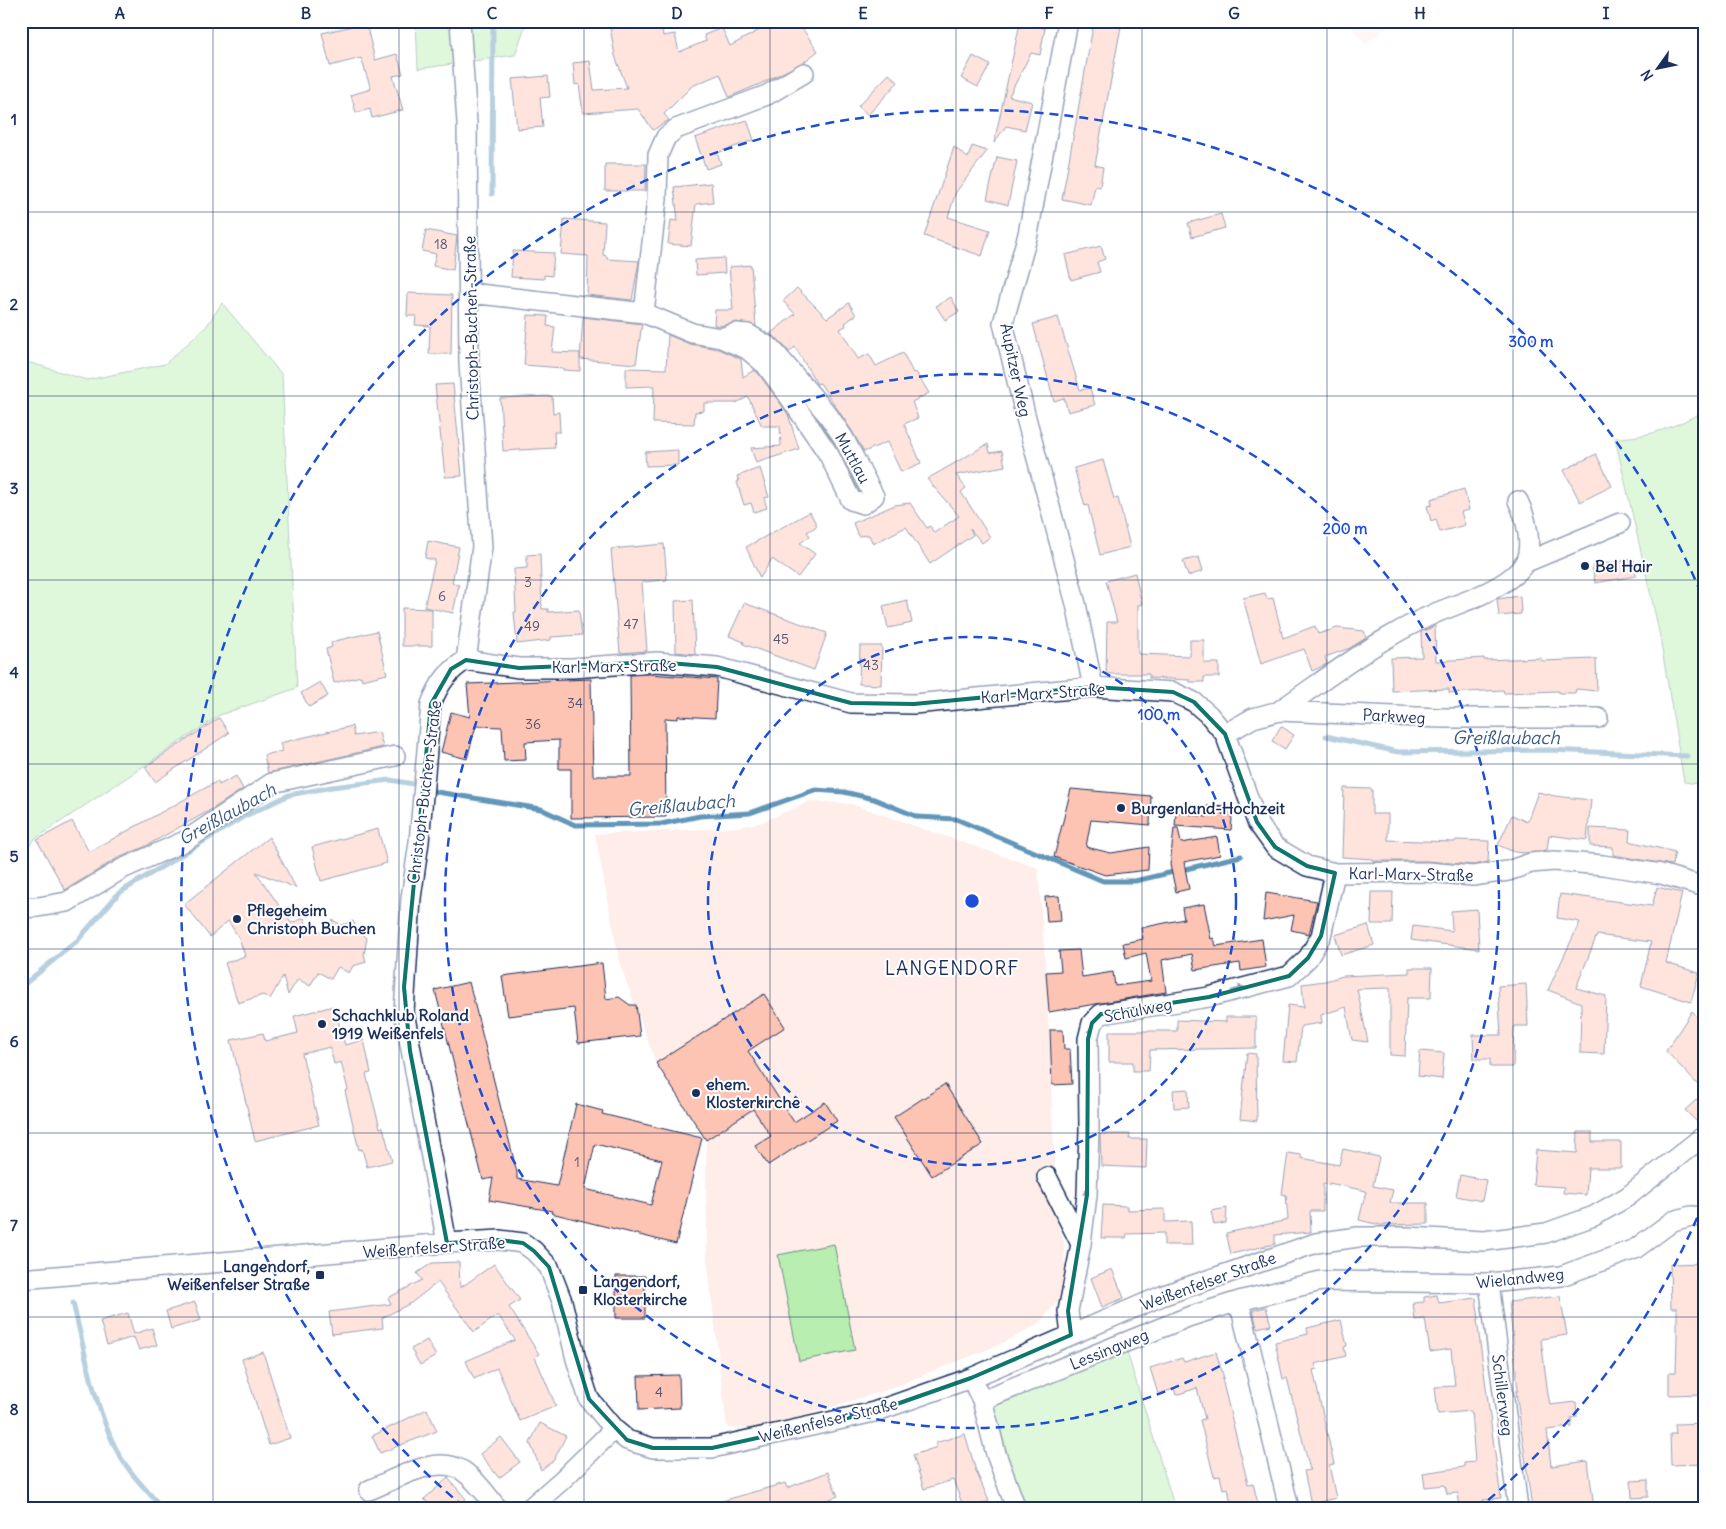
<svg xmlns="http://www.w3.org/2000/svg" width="1726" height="1529" font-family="Delius,sans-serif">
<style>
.built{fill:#feede8}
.green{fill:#b8eeb0;stroke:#6a8e87}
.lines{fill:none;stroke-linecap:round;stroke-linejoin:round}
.stream{stroke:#6296b8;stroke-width:5}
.building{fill:#fdc3b3;stroke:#1b2f5e;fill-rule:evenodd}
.minor-casing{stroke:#1b2f5e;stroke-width:22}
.minor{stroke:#fff;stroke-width:19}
.oneway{fill:#8d97ae}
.marked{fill:none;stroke:#0f766e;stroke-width:4;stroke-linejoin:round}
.grid{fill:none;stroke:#1b2f5e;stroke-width:1;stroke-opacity:0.55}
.ring{fill:none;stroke:#1d4ed8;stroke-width:2.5;stroke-dasharray:9 6}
.poi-dot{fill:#1b2f5e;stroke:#fff;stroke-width:2}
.labels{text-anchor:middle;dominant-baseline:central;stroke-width:4;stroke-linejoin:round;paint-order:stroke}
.number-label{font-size:14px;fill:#545473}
.street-label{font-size:16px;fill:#1b2f5e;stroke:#fff}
.poi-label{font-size:16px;font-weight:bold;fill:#1b2f5e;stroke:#fff;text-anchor:start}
.water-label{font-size:18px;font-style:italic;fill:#395a84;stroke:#fff}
.quarter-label{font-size:19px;letter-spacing:1px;fill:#1b2f5e;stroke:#fff}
.centre{fill:#1d4ed8;stroke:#fff;stroke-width:2.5}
.ring-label{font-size:15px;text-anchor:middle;font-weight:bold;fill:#1d4ed8;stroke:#fff;stroke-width:4;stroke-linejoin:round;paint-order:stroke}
.neatline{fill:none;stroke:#1b2f5e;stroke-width:2}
.grid-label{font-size:16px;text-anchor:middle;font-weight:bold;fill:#1b2f5e}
</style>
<rect width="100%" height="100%" fill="#fff"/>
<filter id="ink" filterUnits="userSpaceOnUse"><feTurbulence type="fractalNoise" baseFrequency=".02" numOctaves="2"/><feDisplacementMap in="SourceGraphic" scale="10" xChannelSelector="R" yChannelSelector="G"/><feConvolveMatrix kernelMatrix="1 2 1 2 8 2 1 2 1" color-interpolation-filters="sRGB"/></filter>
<g filter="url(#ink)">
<path class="built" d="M1347 21H1395L1365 45Z
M811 801 851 804 1038 868 1046 972 1055 1173 1039 1181 1055 1215 1064 1242 1065 1277 1058 1300 1040 1323 1001 1344 883 1391 763 1428H727L707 1259 706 1140 734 1121 656 1063 620 964 595 834 730 828 760 823Z"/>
<path class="green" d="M416 21H527L515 55 418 69Z
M222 303 282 375 297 688 220 715 35 839 21 855V363H31L87 380 165 364 206 327Z
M1705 411V785L1684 782 1659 631 1615 438C1650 437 1674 427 1705 411Z
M834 1244 855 1350 799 1361 778 1255Z
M1127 1352 1175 1508H1028L1012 1471 994 1405Z"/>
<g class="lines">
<path class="stream" d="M492 194 493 21
M1326 736 1398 752 1549 750 1687 756
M427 788 437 792 541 809 575 825 661 824 700 816 750 813 815 790 844 792 874 799 918 817 956 819 1103 881H1135L1241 856
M21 987 78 940 119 893 243 817 289 795 332 787 390 780 419 785
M73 1303C85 1352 94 1405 117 1451 128 1472 147 1490 162 1508"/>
</g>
<path class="building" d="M609 21H661L663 36 675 34 679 52 706 41 704 35 722 28 730 46 776 21H797L818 51 804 62 760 84 729 97 720 74 692 86 664 114 669 120 653 130 638 109 583 113 579 84 575 85 573 63 590 61 594 90 627 88 615 56Z
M1094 21H1122L1095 165 1103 167 1100 187 1095 186 1091 205 1062 199Z
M366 23 375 60 397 54 403 74 393 76 403 110 372 118 370 109 356 113 351 95 371 89 361 58 330 66 322 33Z
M1020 23 1045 28 1040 55 1031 53 1009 96 1032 102 1025 130 1006 126 994 143Z
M973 56 990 65 978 87 961 78Z
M889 74 898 82 868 115 858 106Z
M548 76 550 97 540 98 543 127 517 129 512 79Z
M747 120 754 140 717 153 721 164 706 169 695 138Z
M972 146 987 151 956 192 948 217 990 230 982 256 924 236 954 147 968 158Z
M997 157 1017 161 1008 205 987 199Z
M605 164H646L645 191H605Z
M711 183 713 202 696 204 691 246 668 244 671 220 678 221 674 187Z
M1221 214 1225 228 1192 237 1188 223Z
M564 219 605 222 603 255 607 256V259L639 261 632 300 587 295 588 256 561 254Z
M426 230 457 236 453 270 433 266 436 254 422 251Z
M1101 246 1105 259 1097 262 1100 272 1071 280 1065 255Z
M513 251 554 253 552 276 544 275V279L511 277Z
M724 258 725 273 696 275 695 260Z
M751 265 756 326 737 322 720 326 714 325 715 310H733L729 267Z
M797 288 827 318 849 303 856 315 845 323 846 326 840 329 858 359 869 354 876 366 903 353 913 373 916 372 929 393 912 402 918 418 904 424 921 463 901 472 887 442 864 452 852 431 820 383 817 384 795 347 789 352 779 340 770 334 795 314 783 301Z
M408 293 452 295 451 354H429L430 326 415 325 416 316H407Z
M951 297 959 312 945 320 936 306Z
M528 315 548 316 547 326 555 327 552 352 580 353V371L563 370V368L524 365Z
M583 317 642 324 636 364 580 359Z
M1058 317 1080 390 1090 388 1095 405 1068 412 1064 398 1054 401 1033 324Z
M668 335 690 344 718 349 741 359 743 377 754 370 758 373 788 414 799 449 756 463 751 448 781 446 780 426H762L748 397 736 403H704V411L695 412 694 424 653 423 654 386 626 387V368L666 369Z
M453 384 462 476 445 477 435 385Z
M552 396 553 413 559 412 560 432H554L555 448 503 451 500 398Z
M988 444 990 453 1002 451 1005 466 956 475 966 488 961 492 990 537 982 543 970 529 973 535 930 564 906 527 873 544 869 535 858 536 853 523 895 505 910 503 927 528 930 526 934 533 959 516 927 479Z
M678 450V465L646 466 645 452Z
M1596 454 1612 486 1580 502 1564 470Z
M1103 460 1114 499 1118 498 1130 547 1100 555 1090 514 1088 505 1085 506 1074 468Z
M760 468 769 497 764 498 767 508 754 512 751 503 744 505 737 482 739 481 737 476Z
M1464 489 1469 510 1461 512 1465 525 1440 532 1436 519 1431 521 1427 506 1432 505 1431 499Z
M810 512 817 526 807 532 810 536 800 543 815 554 798 577 772 559 760 578 746 547Z
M428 541 459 547 452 583 459 585 453 613 424 607 435 560 425 558Z
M664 544 667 580 642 582 647 651 620 653 611 549Z
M540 554 542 609H548V612L579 610 582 635 551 637V640L517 644 514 612H516L514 569 527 568V555Z
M1199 557 1203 571 1188 576 1183 561Z
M1634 559 1636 576 1595 583 1592 566Z
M1135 573 1142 604 1138 605V654L1190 656V640H1204V663H1219V677H1204V682H1190V680L1149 678V674H1106L1107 622H1117L1106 581Z
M1265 593 1267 599 1273 598 1283 638 1315 626 1318 634 1337 628 1364 631 1366 638 1350 648 1325 657 1327 664 1312 671 1304 649 1261 664 1243 598Z
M1520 596 1521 614 1499 616 1497 599Z
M693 600 695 654 676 652 675 601Z
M907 600 912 623 888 628 883 606Z
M744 603 827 633 814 670 743 644 744 642 729 636Z
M402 608 432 609V646H402Z
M1435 626 1436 661 1484 658V660L1541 658V661L1596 659 1597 691 1576 689 1575 693H1559V691L1504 693 1503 690 1449 693V689L1392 691 1391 658 1422 657 1421 632Z
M377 631 387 674 362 680 361 676 334 683 326 649 332 647 331 642Z
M860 646H882L881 685 859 684Z
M649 674 717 679 715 718 678 716V719L665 718 666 817 571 818V769H559V740L525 742 526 760 504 761 502 727 476 726 467 759 441 752 451 712 470 717 467 684 591 679 593 776H631L630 675Z
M320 682 328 696 309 707 301 693Z
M219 718 229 733 155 782 145 767Z
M352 726 354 736 379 732 383 747 268 773 264 755 282 751 280 743Z
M1281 726 1294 735 1285 749 1272 741Z
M236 776 243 789 214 808 144 847 116 859 65 890 37 840 72 821 89 852 218 781 219 785Z
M1344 788 1372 789V814H1388V840L1455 842 1456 840 1489 841 1488 862 1473 865 1427 861H1373V859L1342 857Z
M1071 789 1151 796 1150 825 1091 820 1086 847 1111 853 1149 847 1148 870 1105 875 1054 857Z
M1538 792 1555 796 1591 800 1587 840 1549 835 1547 850 1526 853 1514 852 1498 845 1512 815 1527 822Z
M1207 806 1230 807 1232 819 1231 830 1175 826 1176 812 1207 817Z
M1174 828H1178L1181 843 1217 837 1220 855 1184 862 1189 889 1176 892 1170 865Z
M1590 828 1630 830 1629 841 1675 852 1672 865 1613 855V847L1590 846Z
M378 829 387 863 321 881 312 847Z
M269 837 296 888 256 872 291 923 304 918 306 923 325 934 333 920 341 925 353 921 356 928 367 938 364 954 366 962 353 966 349 973 338 967 331 979 318 972 310 986 298 979 288 995 283 976 270 999 263 995 238 1003 225 963 245 956 239 938 228 921 210 937 184 904Z
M1657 887 1682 893 1666 963 1699 973 1691 1002 1641 986 1651 942 1597 935 1576 988 1606 996 1604 1054 1580 1053 1581 1003 1548 990 1580 922 1557 918 1560 894 1652 906Z
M1372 892H1393L1392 924H1371Z
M1266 893 1317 901 1309 934 1291 930 1294 915 1263 921Z
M1059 896 1061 921 1047 922 1045 897Z
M1204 904 1211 939 1214 938 1216 946 1262 939 1266 967 1241 971 1240 963 1195 970 1192 954 1162 960 1166 992 1049 1012 1046 972 1061 971 1059 951 1079 950 1082 977 1113 972 1115 986 1151 981 1146 953 1126 958 1123 943 1143 939 1141 928 1184 919 1182 908Z
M1477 909 1479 949 1411 940 1413 926 1452 931 1451 911Z
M1368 925 1374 945 1341 955 1335 935Z
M602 963 606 999 619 997 630 1005H636L640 1036 578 1043 574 1008 508 1016 502 976Z
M1409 968H1432L1431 998H1407L1405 1056 1390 1055V988L1357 989 1368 1042 1352 1040 1346 1007 1321 1015 1322 1023 1301 1026 1297 1062 1283 1061 1288 1005 1304 1007 1302 984 1325 981 1343 976 1409 973Z
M469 982 517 1172V1179L557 1186 576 1104 603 1111 602 1114 702 1138 676 1244 551 1213 552 1211 489 1200 493 1178 483 1180 435 990ZM595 1144 662 1160 651 1205 585 1189Z
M1526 984 1528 1026H1514L1513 1067H1490V1059H1474L1473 1035H1501L1498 986Z
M764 994 785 1027 748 1051 794 1122 825 1102 837 1121 768 1165 755 1146 771 1136 753 1109 706 1140 656 1063Z
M334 1006 345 1045 364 1040 371 1073 366 1074 380 1128 383 1127 392 1161 367 1167 362 1149 359 1150 345 1091 348 1090 341 1062 334 1064 330 1047 302 1054 319 1125 255 1141 231 1040 263 1033 265 1041 298 1033 294 1016Z
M1692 1011 1705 1025V1077L1697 1084 1666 1051Z
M1226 1017H1256V1048L1150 1050 1149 1071H1133V1062H1109V1031H1177V1020L1226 1022Z
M1050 1030H1063L1064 1049H1070L1072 1084 1052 1085Z
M1420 1051 1444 1053 1442 1079 1418 1076Z
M1247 1053 1256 1054 1257 1121 1240 1119Z
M945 1084 983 1144 932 1176 894 1117Z
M1188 1089 1189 1107 1174 1108 1173 1090Z
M1705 1092V1124L1700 1125 1685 1110Z
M1578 1132H1592V1142H1621V1168H1588L1586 1195 1563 1193 1564 1187 1533 1185 1536 1150 1577 1153Z
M1100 1134H1130L1129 1139H1147L1146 1168 1101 1166Z
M1343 1149 1379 1157 1373 1186 1393 1190 1390 1203H1428V1224L1380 1225 1359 1220 1366 1191 1329 1183V1185L1323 1184V1211H1310L1311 1232 1275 1235V1244L1231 1254 1226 1233 1288 1220 1286 1195 1282 1194 1288 1153 1302 1155 1301 1158 1339 1165Z
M1460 1175 1486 1180 1482 1201 1456 1196Z
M1103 1205 1127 1206V1210L1165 1209V1222L1191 1221 1192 1245H1164V1233L1127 1234 1126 1238H1101Z
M1227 1208 1226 1223 1214 1225 1211 1211Z
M459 1262 460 1288 494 1264 520 1300 509 1307 539 1354 535 1357 556 1406 520 1421 497 1368 474 1379 466 1361 515 1340 498 1315 474 1332 438 1282 411 1303 382 1318 383 1328 332 1334 329 1312 391 1304 388 1298 422 1280 417 1273 432 1263Z
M1705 1263V1394L1669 1395V1372H1676L1677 1335V1308H1671L1670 1264Z
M1112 1269 1124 1298 1102 1307 1091 1278Z
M616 1276H645V1318H616Z
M1437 1295 1439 1303 1476 1298 1479 1319 1477 1320 1501 1498 1483 1500 1484 1505 1460 1508 1458 1493 1447 1494 1445 1485 1425 1487 1423 1473 1464 1467V1463L1475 1462 1471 1411 1438 1414 1435 1387 1455 1386 1451 1349 1430 1352 1425 1319 1415 1320 1413 1303 1424 1302V1297Z
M1560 1296 1567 1335 1541 1339 1547 1387 1550 1405 1576 1402 1577 1417 1571 1418 1572 1427 1547 1430 1551 1466 1588 1461 1594 1508H1561V1505L1532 1508 1516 1391H1518L1509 1302Z
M195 1302 201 1320 171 1329 166 1311Z
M1266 1307 1271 1325 1257 1328 1253 1310Z
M128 1313 134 1334 152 1328 157 1345 139 1350 134 1337 107 1345 100 1321Z
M1341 1320 1347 1346 1344 1347 1346 1356 1315 1364 1317 1369 1313 1370 1334 1464 1329 1465 1336 1498 1311 1504 1304 1471 1310 1470 1287 1378 1283 1379 1275 1342 1308 1334 1307 1328Z
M427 1340 436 1356 420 1365 411 1349Z
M263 1352 290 1438 269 1445 242 1359Z
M1216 1352 1224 1378 1222 1379 1248 1484 1253 1483 1259 1508H1232L1228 1488 1223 1489 1220 1476 1214 1477 1200 1420 1205 1419 1197 1388 1176 1395 1174 1389 1158 1394 1150 1368 1182 1358 1184 1362Z
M679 1375 680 1408 639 1410 638 1376Z
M427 1409 437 1431 380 1453 372 1436Z
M540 1423 566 1436 554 1460 541 1470 530 1443Z
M1705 1423V1464L1671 1465 1670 1434H1676L1675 1424Z
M965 1434 976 1471 989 1501 972 1508H964L953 1480 924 1489 913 1455 937 1447 935 1443Z
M501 1437 520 1462 499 1478 480 1454Z
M828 1472 838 1496 825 1501 827 1508H716L715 1503 785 1483 787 1488Z
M448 1478 466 1499 457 1508H433L424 1499Z
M1648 1480V1497L1632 1498 1631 1481Z"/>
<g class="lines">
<g class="minor-casing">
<path id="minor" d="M460 21 467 123 469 364 482 547 466 660
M1068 21 1028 234 1003 323 1025 414 1076 604 1093 687
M470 293 644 313 692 333 721 338 747 349 766 365 786 392 829 455 851 500 863 504 874 496 843 437 828 415 771 348 748 334 736 333 721 338
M644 313 657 199 658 155 666 137 676 129 767 95 804 73
M1524 563 1620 523
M466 660 519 668H572L657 662 717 667 851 703 914 704 1093 687 1173 692 1194 702 1209 715 1225 734 1257 822 1275 847 1307 866 1335 873 1427 872 1473 876 1508 871 1531 863 1554 861 1603 865 1661 874 1705 887
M1279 711C1336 672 1391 628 1456 605 1475 598 1512 583 1524 564 1534 547 1526 517 1518 501
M1225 734 1253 718 1279 711 1440 718H1598
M21 908 38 907 67 902 122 869 185 841 272 783 395 756
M1047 1177 1081 1244
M447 1243 404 1012 411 898 419 842 431 704C439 684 447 672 466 660
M21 1279 447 1243 499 1240 523 1243 534 1251 549 1267 562 1301 576 1359 589 1399 614 1429 627 1440 653 1448H712L874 1412 971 1378 1164 1295 1316 1243 1358 1237H1407L1484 1241 1546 1233 1594 1216 1627 1197 1705 1135
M1489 1283 1518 1508
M1239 1301 1321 1281 1489 1283 1561 1276 1635 1249 1673 1221 1691 1216 1705 1217
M1071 1335 1068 1311 1081 1244 1087 1195 1089 1129 1088 1039 1092 1023 1101 1014 1209 997 1289 976 1308 958 1321 936 1335 873
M976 1388 982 1400 996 1454 1016 1508
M982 1400 1188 1317 1239 1301 1289 1508
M369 1490C395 1480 436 1453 463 1471 476 1480 487 1495 497 1508
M530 1508 562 1480 614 1429"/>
</g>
<use href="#minor" class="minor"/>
</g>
<defs><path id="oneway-solid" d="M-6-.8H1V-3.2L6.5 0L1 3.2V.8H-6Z" transform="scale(1.25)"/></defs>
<g class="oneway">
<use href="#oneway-solid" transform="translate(1238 989) rotate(-15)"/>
<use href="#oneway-solid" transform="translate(1090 1034) rotate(-79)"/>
<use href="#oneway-solid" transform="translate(1086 1196) rotate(-86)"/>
</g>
</g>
<path d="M0 0H1726V1529H0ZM466 660 519 668 657 662 717 667 851 703 914 704 1093 687 1173 692 1194 702 1225 734 1257 822 1275 847 1307 866 1335 873 1321 936 1308 958 1289 976 1209 997 1101 1014 1092 1023 1088 1039 1087 1195 1068 1311 1071 1335 971 1378 874 1412 712 1448H653L627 1440 589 1399 549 1267 534 1251 523 1243 499 1240 447 1243 410 1051 404 987 431 704 451 669Z" fill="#fff" fill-opacity=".55" fill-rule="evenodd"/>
<path class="marked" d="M466 660 519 668 657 662 717 667 851 703 914 704 1093 687 1173 692 1194 702 1225 734 1257 822 1275 847 1307 866 1335 873 1321 936 1308 958 1289 976 1209 997 1101 1014 1092 1023 1088 1039 1087 1195 1068 1311 1071 1335 971 1378 874 1412 712 1448H653L627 1440 589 1399 549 1267 534 1251 523 1243 499 1240 447 1243 410 1051 404 987 431 704 451 669Z"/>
<path class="grid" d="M213 21V1508M399 21V1508M584 21V1508M770 21V1508M956 21V1508M1142 21V1508M1327 21V1508M1513 21V1508M21 212H1705M21 396H1705M21 580H1705M21 764H1705M21 949H1705M21 1133H1705M21 1317H1705"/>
<g class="ring">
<circle cx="972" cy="901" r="264"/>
<circle cx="972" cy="901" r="527"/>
<path d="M1703 1204A791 791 0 0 1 1480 1507M464 1507A791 791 0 1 1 1703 598"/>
</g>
<g class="poi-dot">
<circle cx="1585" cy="566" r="5"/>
<circle cx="1121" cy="808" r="5"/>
<circle cx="237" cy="919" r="5"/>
<circle cx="322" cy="1024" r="5"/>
<circle cx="696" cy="1093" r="5"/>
<rect x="315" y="1270" width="10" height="10" rx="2.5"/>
<rect x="578" y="1285" width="10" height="10" rx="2.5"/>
</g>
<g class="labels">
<g class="number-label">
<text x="441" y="244">18</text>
<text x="528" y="582">3</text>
<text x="442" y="596">6</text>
<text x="631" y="624">47</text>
<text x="532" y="626">49</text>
<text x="781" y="639">45</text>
<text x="871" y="665">43</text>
<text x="575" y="703">34</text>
<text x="533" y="724">36</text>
<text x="577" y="1162">1</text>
<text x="659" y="1392">4</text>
</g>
<g class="street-label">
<text transform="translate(471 328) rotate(-91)">Christoph-Buchen-Straße</text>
<text transform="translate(1016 370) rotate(78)">Aupitzer Weg</text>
<text transform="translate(853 458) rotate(61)">Muttlau</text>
<text transform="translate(614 666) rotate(-1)">Karl-Marx-Straße</text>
<text transform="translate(1043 693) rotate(-4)">Karl-Marx-Straße</text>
<text transform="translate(1394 716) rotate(3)">Parkweg</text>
<text transform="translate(424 792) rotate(-83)">Christoph-Buchen-Straße</text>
<text transform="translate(1411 874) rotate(1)">Karl-Marx-Straße</text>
<text transform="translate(1138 1010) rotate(-11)">Schulweg</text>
<text transform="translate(434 1247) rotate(-4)">Weißenfelser Straße</text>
<text transform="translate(1520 1278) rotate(-6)">Wielandweg</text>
<text transform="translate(1208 1281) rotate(-20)">Weißenfelser Straße</text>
<text transform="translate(1109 1349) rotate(-22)">Lessingweg</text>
<text transform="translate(1503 1395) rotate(83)">Schillerweg</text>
<text transform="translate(828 1420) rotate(-14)">Weißenfelser Straße</text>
</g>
<g class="poi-label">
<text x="1595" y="566">Bel Hair</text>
<text x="1131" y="808">Burgenland-Hochzeit</text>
<text x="247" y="910">Pflegeheim<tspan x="247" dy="18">Christoph Buchen</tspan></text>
<text x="332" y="1015">Schachklub Roland<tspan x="332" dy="18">1919 Weißenfels</tspan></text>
<text x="706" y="1084">ehem.<tspan x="706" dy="18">Klosterkirche</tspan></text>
<text x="310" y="1266" text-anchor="end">Langendorf,<tspan x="310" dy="18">Weißenfelser Straße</tspan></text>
<text x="593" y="1281">Langendorf,<tspan x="593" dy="18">Klosterkirche</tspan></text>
</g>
<g class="water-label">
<text x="1506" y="737">Greißlaubach</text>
<text transform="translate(681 805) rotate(-5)">Greißlaubach</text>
<text transform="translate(227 814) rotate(-29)">Greißlaubach</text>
</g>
<g class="quarter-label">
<text x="952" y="968">LANGENDORF</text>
</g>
</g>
<circle cx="972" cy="901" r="8" class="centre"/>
<g class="ring-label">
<text x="1531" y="347">300 m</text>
<text x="1345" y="534">200 m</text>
<text x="1159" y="720">100 m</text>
</g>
<rect width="1726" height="1529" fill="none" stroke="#fff" stroke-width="55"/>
<g transform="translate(1658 68) rotate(237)" stroke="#ffffff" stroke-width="4" paint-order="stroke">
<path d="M0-4L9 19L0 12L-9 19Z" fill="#1b2f5e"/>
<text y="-8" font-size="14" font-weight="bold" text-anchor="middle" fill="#1b2f5e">N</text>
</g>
<rect x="28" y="28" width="1670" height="1474" class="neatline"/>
<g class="grid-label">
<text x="120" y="19">A</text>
<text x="306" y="19">B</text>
<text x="492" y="19">C</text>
<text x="677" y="19">D</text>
<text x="863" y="19">E</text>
<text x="1049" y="19">F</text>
<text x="1234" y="19">G</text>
<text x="1420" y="19">H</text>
<text x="1606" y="19">I</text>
<text x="14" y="125">1</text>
<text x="14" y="310">2</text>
<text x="14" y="494">3</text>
<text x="14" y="678">4</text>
<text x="14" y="862">5</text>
<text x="14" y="1047">6</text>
<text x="14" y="1231">7</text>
<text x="14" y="1415">8</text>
</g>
</svg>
